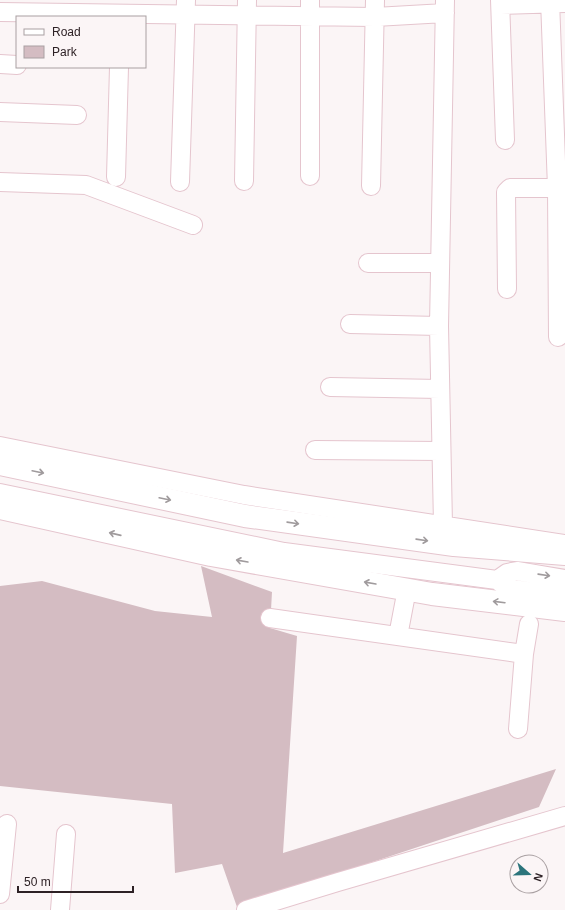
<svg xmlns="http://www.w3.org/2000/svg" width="565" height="910" font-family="Helvetica,sans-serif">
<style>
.green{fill:#d4bcc2}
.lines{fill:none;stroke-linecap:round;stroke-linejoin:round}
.minor-casing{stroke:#e5c5ce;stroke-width:20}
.major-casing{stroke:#e5c5ce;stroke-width:24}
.minor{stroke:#fff;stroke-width:18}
.major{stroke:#fff;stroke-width:22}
.oneway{stroke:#a09b9d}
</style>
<rect width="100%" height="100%" fill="#fbf5f6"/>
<path class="green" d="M201 566 272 592 270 628 297 636 283 853 556 769 539 807 237 907 222 864 175 873 172 804 0 786V586L42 581 155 611 212 617Z"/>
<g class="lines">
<g class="minor-casing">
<path id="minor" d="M310 0V176
M500 0 505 140
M550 0 557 188 558 337
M501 5 565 3
M0 12 375 17 445 13
M0 64 17 65
M0 112 77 115
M116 177 119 67
M244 181 247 0
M0 182 86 185 193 225
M180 182 186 0
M371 186 375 0
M368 263H440
M507 289 506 192 510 188H565
M350 324 439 326
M330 387 440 389
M0 446 244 495 565 544
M315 450 441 451
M0 493 284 552 497 580 507 588 565 597
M443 525 439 326 445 0
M497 580 507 573 517 571 565 579
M270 618 524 654
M398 636 407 589
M518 729 524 654 529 624
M0 894 7 824
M60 910 66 834
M246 910 338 882 565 816"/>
</g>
<g class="major-casing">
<path id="major" d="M0 464 245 516 454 545 565 554
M0 508 211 555 432 594 565 610"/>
</g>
<use href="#minor" class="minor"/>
<use href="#major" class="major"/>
</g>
<defs><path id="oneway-shaft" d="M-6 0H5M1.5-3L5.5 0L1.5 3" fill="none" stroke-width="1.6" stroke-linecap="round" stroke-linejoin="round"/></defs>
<g class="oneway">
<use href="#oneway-shaft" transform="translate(38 472) rotate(12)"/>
<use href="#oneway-shaft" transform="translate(165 499) rotate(12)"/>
<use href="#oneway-shaft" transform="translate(293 523) rotate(8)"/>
<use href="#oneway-shaft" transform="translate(115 534) rotate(-167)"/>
<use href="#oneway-shaft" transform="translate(422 540) rotate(8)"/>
<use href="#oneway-shaft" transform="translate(242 561) rotate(-170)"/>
<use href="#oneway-shaft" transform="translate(544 575) rotate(8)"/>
<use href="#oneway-shaft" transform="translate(370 583) rotate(-170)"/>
<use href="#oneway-shaft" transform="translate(499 602) rotate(-173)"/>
</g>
<rect x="16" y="16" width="130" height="52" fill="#fbf5f6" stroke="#a9a0a2"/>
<rect x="24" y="29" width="20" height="6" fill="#ffffff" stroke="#a9a0a2"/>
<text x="52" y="36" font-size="12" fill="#2d2125">Road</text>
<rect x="24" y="46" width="20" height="12" fill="#d4bcc2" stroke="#a9a0a2"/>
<text x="52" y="56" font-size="12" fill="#2d2125">Park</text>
<g transform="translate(529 874) rotate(110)"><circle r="19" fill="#fbf5f6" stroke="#a9a0a2"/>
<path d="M0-3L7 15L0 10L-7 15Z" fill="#2b747b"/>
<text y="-6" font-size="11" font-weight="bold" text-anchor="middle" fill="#2d2125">N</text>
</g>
<path d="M18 886v6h115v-6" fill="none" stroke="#2d2125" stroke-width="2"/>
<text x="24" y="886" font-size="12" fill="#2d2125" stroke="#fbf5f6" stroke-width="3" paint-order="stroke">50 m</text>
</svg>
